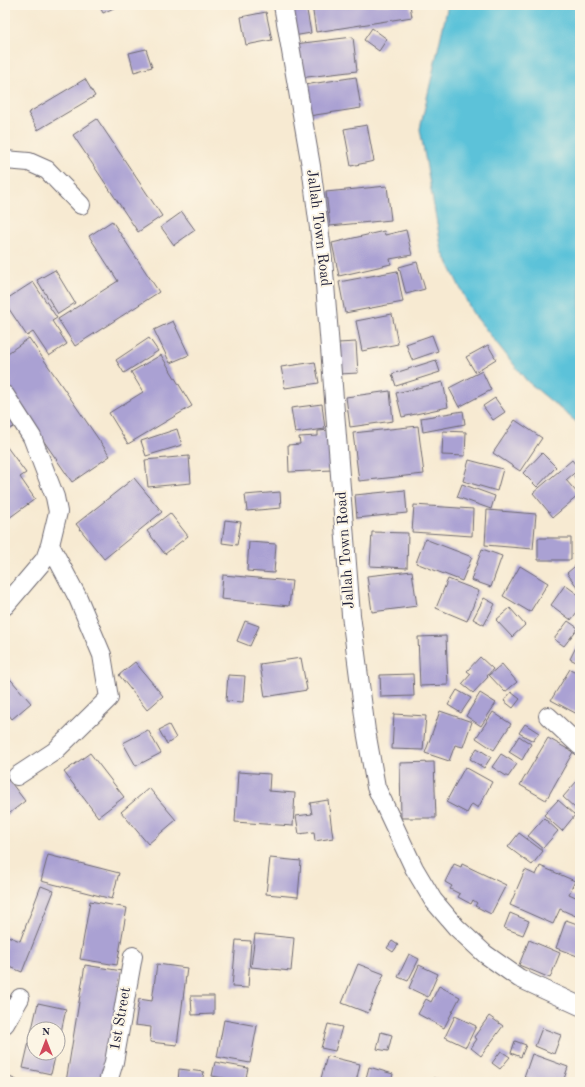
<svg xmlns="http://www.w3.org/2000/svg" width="585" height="1087" font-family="'Old Standard TT',serif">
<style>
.water{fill:#5cc2d9;stroke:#3f728a}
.building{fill:#aaa1d3}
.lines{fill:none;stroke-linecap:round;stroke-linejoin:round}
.minor-casing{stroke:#6d6870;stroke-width:20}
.minor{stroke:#fff;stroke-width:18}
.labels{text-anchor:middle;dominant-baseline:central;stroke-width:4;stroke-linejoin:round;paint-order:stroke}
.street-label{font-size:15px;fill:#22223b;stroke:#fcf5e5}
</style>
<rect width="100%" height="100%" fill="#fcf5e5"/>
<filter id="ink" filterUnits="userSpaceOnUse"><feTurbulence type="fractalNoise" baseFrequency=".025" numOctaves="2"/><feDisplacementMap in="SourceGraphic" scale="8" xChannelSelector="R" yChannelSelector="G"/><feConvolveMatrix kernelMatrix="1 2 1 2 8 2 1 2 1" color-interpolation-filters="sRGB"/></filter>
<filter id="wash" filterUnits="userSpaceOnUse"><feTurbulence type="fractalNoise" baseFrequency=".012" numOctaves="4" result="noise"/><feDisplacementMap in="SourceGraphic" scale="16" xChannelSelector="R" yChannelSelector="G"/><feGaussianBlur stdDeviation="0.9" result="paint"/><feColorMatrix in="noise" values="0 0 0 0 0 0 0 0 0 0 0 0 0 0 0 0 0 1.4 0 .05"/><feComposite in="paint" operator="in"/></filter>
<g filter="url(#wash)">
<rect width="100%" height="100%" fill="#f7ead2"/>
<path class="water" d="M448 5H580V425L527 381 472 312 442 251 420 129Z"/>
<g id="blocks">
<path class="building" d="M99 5H120L103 13Z
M297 5H306L311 33 293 36 288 6Z
M312 5H410L412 17 316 32Z
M266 12 272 40 246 45 241 17Z
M372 28 387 39 379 51 364 40Z
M353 37 357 71 299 78 295 44Z
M146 49 152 67 134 72 129 53Z
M356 77 361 108 309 116 304 85Z
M85 79 95 96 38 130 28 113Z
M97 119 162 216 138 232 73 135Z
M367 125 374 161 351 166 344 129Z
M387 186 391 220 330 226 326 192Z
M182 212 195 230 174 245 161 227Z
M112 221 159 292 75 346 58 319 118 281 89 236Z
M406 230 412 255 390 259 391 264 339 276 332 243 384 231 385 235Z
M417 262 425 289 406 294 399 267Z
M55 270 75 303 58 314 37 280Z
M397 271 403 302 345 313 339 282Z
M33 282 57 318 52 321 67 344 49 356 33 332 27 336 5 303V300Z
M392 314 398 344 362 351 356 321Z
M173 321 189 355 170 363 154 330Z
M432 335 438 351 412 360 406 344Z
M29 338 110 456 72 482 5 385V355Z
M149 338 158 351 124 373 116 360Z
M356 342 358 373 340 374 338 343Z
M488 345 496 359 475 372 466 357Z
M161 355 192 406 128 444 109 413 143 392 131 372Z
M436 360 440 372 396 386 392 374Z
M315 362 319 383 285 388 281 367Z
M482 371 491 390 459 407 449 388Z
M443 382 448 407 402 417 396 393Z
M390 391 393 421 350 427 346 397Z
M495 398 505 412 493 420 483 406Z
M322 404 325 429 295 433 291 408Z
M5 409 15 426 5 432Z
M463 411 465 424 423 432 421 418Z
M515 420 542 438 520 471 493 453Z
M418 426 424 474 359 481 353 433Z
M177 429 182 445 146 456 141 441Z
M330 430 332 470 289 472 288 445 300 444 299 437 318 436V431Z
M443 431 466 432 465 456 442 455Z
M7 447 26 473 20 477 35 499 5 521V448Z
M542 453 556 467 537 487 523 473Z
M189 456 191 483 148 487 145 460Z
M469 460 503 469 497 491 463 481Z
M572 460 579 469 566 480 579 495 553 517 533 493Z
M580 472V486L574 476Z
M134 478 162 512 104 559 76 524Z
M462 484 495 496 491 509 457 497Z
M405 490 407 513 357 518 355 495Z
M280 492 281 508 247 511 245 495Z
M414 505 473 509 472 536 412 532Z
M487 510 536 514 533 549 485 545Z
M170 513 188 536 165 554 147 531Z
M225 520 241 522 237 545 222 543Z
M372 532 408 533 407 568 370 566Z
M538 538H571V560H538Z
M425 539 472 557 462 581 416 563Z
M249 542 276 544 274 573 247 571Z
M482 549 502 556 491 587 471 580Z
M580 562V591L567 573Z
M520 566 548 583 530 612 503 596Z
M412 571 417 606 372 612 367 576Z
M223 575 292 581 289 606 221 599Z
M448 579 479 591 467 621 436 608Z
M565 585 580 596V608L571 620 551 605Z
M484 598 495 604 484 625 473 619Z
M510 608 525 625 512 637 496 620Z
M245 621 259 626 250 646 237 641Z
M568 621 578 628 564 646 554 639Z
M446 636 448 685 420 686 418 637Z
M580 639V664L570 659Z
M480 657 493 669 487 676 488 677 473 693 462 684 471 674 467 671Z
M301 658 307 690 265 697 260 664Z
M135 662 163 696 147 710 119 675Z
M502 664 517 682 505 692 489 675Z
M570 669 580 674V713L579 715 551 700Z
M5 673 31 703 12 719 5 710Z
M413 674 414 696 381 697 380 675Z
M228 675 245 676 243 702 226 701Z
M457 690 471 698 461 713 448 705Z
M511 692 520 699 513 708 504 701Z
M480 693 496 703 481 726 466 716Z
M440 711 472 722 463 747 455 745 449 761 425 753Z
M493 712 511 724 494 750 476 738Z
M394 714 426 716 423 750 392 749Z
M525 724 539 733 533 741 519 733Z
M169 725 176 738 167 744 159 730Z
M148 730 161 753 136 766 123 743Z
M519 736 531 744 522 760 509 752Z
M548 738 573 752 546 800 520 785Z
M477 748 491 757 484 768 470 759Z
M90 753 124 797 98 817 64 772Z
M501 754 517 764 508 777 492 767Z
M434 762 436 818H401L400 763Z
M465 767 492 782 478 808 472 804 467 813 446 802Z
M238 772 270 774 269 791 295 793 293 826 235 822Z
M9 780 25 801 5 817V783Z
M577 781 580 783V805L576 809 563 797Z
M149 788 176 820 148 844 121 812Z
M328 800 333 838 315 841 314 832 299 834 296 816 312 814 310 803Z
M558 800 575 815 562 831 544 815Z
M544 818 558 831 543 848 528 836Z
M519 833 543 851 532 865 508 847Z
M48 855 119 873 112 899 41 881Z
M270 858 301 861 298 897 266 894Z
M454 864 461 867 462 864 506 885 491 914 475 906 477 903 473 900 471 904 458 897 460 894 450 889 452 886 445 882Z
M540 866 575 881 569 894 580 899V918L560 909 553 924 510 905 525 870 536 875Z
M41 886 54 891 22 972 5 965V935L20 941Z
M90 901 127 908 117 965 80 959Z
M510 913 529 921 523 935 504 928Z
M566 920 580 925V957L556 948Z
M255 934 294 938 291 971 251 967Z
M236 940 251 941 248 988 232 987Z
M529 940 560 953 550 978 519 965Z
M392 941 398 945 393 952 387 948Z
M409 954 419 959 408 981 398 977Z
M157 964 187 968 177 1045 150 1042 151 1027 135 1025 139 999 152 1001Z
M358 964 384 974 368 1013 342 1003Z
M85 965 122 971 104 1082H66Z
M419 965 438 974 428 997 409 988Z
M439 986 460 997 444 1028 418 1014 426 999 431 1002Z
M191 996H214V1014L192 1015Z
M38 1003 66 1009 59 1041 58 1029H34V1053H56L51 1074 23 1068Z
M455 1016 476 1026 466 1047 445 1037Z
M489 1016 503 1026 481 1056 471 1048 477 1039 474 1037Z
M224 1020 257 1026 250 1063 217 1057Z
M328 1024 342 1027 335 1051 321 1048Z
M542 1028 561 1035 554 1054 535 1046Z
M381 1032 392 1035 388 1051 377 1049Z
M515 1041 526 1045 521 1057 511 1053Z
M501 1051 510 1057 500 1069 492 1063Z
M532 1054 568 1067 563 1082H538L524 1077Z
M327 1056 360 1064 356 1082H320Z
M215 1062 248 1068 245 1082 212 1076Z
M369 1067 393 1074 391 1082H365Z
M179 1069 204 1072 202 1082H178Z
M5 1075 21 1082H5Z
M434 1078 449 1081V1082H434Z"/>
</g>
</g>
<g filter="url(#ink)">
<use href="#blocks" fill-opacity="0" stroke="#6d6870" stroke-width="1"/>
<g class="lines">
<g class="minor-casing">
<path id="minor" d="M283 5 311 166 323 259 351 615 366 731 376 787 414 868 433 900 456 927 485 954 519 978 580 1006
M5 160 29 162 47 170 81 205
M5 395 32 437 55 497 58 512 50 545 78 598 102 655 109 698 55 751 17 776
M5 606 45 559 50 545
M548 716 580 746
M5 1024 20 998
M108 1082 114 1062 133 956"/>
</g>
<use href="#minor" class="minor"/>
</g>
</g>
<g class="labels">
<g class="street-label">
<text transform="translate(318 228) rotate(83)">Jallah Town Road</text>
<text transform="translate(346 550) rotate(-94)">Jallah Town Road</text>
<text transform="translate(121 1019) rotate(-80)">1st Street</text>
</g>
</g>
<rect width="585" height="1087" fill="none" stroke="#fcf5e5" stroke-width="20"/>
<g transform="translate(46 1041)"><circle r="19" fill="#fcf5e5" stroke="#a5a1a1"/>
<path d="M0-3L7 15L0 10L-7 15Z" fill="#d1495b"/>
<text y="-6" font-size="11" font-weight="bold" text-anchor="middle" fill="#22223b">N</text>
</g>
</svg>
